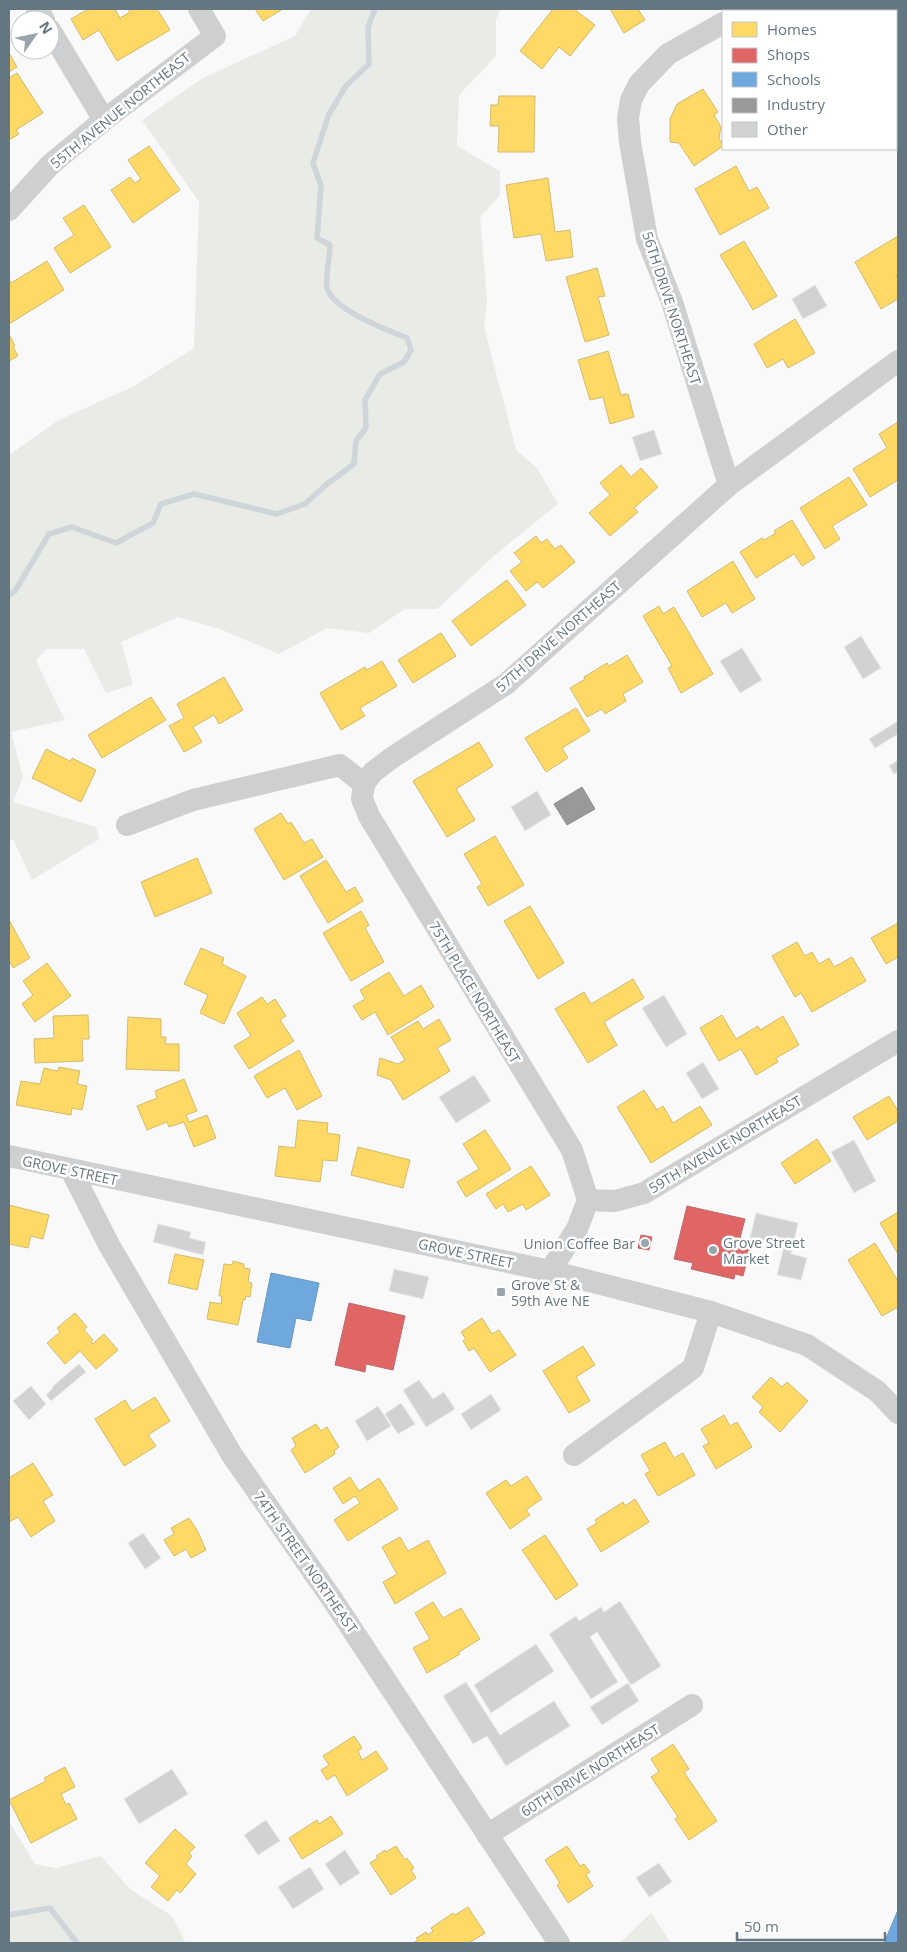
<svg xmlns="http://www.w3.org/2000/svg" width="907" height="1952" font-family="'Open Sans',sans-serif">
<style>
.green{fill:#e8ebe6}
.homes{fill:#ffd966;stroke:#d1bb6f}
.shops{fill:#e06666;stroke:#bb6b6f}
.schools{fill:#6fa8dc;stroke:#6c99c1}
.industry{fill:#999;stroke:#898e92}
.lines{fill:none;stroke-linecap:round;stroke-linejoin:round}
.stream{stroke:#ced6d9;stroke-width:5.5}
.building{fill:#d0d2d3;stroke:#e8e8e8}
.minor{stroke:#cecfd0;stroke-width:22}
.poi-dot{fill:#99a4ac;stroke:#fff;stroke-width:2}
.labels{text-anchor:middle;dominant-baseline:central;stroke-width:5;stroke-linejoin:round;paint-order:stroke}
.street-label{font-size:14px;fill:#657683;stroke:#fff}
.poi-label{font-size:14px;fill:#657683;stroke:#fff;text-anchor:start}
</style>
<rect width="100%" height="100%" fill="#f9f9f9"/>
<path class="green" d="M311 9H501L496 19V56L459 95 457 146 500 171V195L480 217 487 299 484 326 516 450 537 468 558 504 495 555 437 609H405L369 633 327 628 279 654 220 629 178 617 121 642 133 685 106 693 84 649H46L36 661 65 720 11 732 23 777 13 802 96 827 99 839 32 880 14 841 9 839V455L59 420 134 386 194 348 199 202 142 120 203 78 295 36Z
M10 1823 35 1864 56 1868 101 1856 130 1889 172 1916 186 1943H9Z
M651 1913 671 1943H620Z"/>
<path class="homes" d="M88 9H115L120 18 130 12 128 9H157L170 30 117 61 99 30 83 40 71 19Z
M255 9H283L263 21Z
M553 9H574L595 25 570 56 559 47 542 69 520 51Z
M610 9H638L645 20 624 33Z
M861 9H876L877 11H856Z
M9 53 17 67 9 72Z
M17 73 43 113 16 130 19 134 9 140V78Z
M703 89 718 112 714 115 721 127 719 138 723 146 694 166 679 143 670 142V119L677 104Z
M499 96H535L534 152H498L499 126H490L491 105H498Z
M149 146 180 190 133 223 111 190 130 177 135 183 141 179 128 160Z
M736 166 749 191 757 187 769 208 720 235 695 189Z
M548 178 555 232 570 230 573 257 546 261 541 234 514 238 506 185Z
M84 205 111 247 70 273 54 248 74 235 63 218Z
M898 236V273L896 275 898 278V299L881 309 855 262Z
M744 241 777 296 753 310 720 255Z
M47 261 64 290 9 324V279L11 283Z
M597 268 605 296 598 297 609 335 585 342 566 277Z
M795 319 815 353 788 368 783 359 767 368 754 344Z
M9 334 15 346 13 347 18 356 9 361Z
M608 351 621 395 628 394 634 417 610 424 603 397 590 400 578 360Z
M898 422V480L870 497 853 469 887 448 879 434Z
M621 465 631 477 641 468 658 487 634 508 638 512 610 536 589 513 610 495 600 483Z
M849 477 867 505 832 526 840 539 825 549 800 508Z
M792 520 815 558 802 566 794 554 756 578 740 552 762 538 764 540 776 533 774 531Z
M536 536 541 543 547 539 555 549 561 545 575 562 543 588 537 582 526 591 510 571 522 562 514 553Z
M733 561 755 599 732 613 726 603 702 617 687 591Z
M507 580 526 605 471 646 452 621Z
M659 606 663 614 674 607 713 674 681 693 668 668 672 666 643 616Z
M441 633 456 656 413 683 398 660Z
M627 655 643 682 623 694 626 701 605 714 602 709 587 717 570 688 585 679 584 677 607 663 609 666Z
M382 661 397 686 360 708 365 716 341 730 320 693 365 667 367 670Z
M224 677 243 710 219 724 214 715 193 727 202 742 184 752 169 726 184 718 177 704Z
M151 697 166 720 102 758 88 735Z
M576 708 590 731 562 748 568 758 546 772 525 738Z
M479 742 493 766 456 789 475 820 447 837 413 781Z
M46 749 70 761 72 758 96 770 81 802 32 778Z
M281 813 288 824 291 822 304 843 312 839 323 857 284 880 254 829Z
M495 836 524 885 488 906 477 887 482 884 464 854Z
M197 858 212 893 155 917 141 882Z
M326 860 346 892 355 887 363 901 328 923 300 876Z
M530 906 564 963 538 979 504 921Z
M361 911 369 925 365 928 384 962 351 981 323 933Z
M9 920 30 958 13 968 9 960Z
M898 923V957L886 964 871 938Z
M797 942 805 956 812 952 819 964 829 958 834 967 852 957 866 981 812 1012 801 993 795 997 772 956Z
M201 948 224 958 222 964 246 976 224 1024 200 1013 208 995 184 984Z
M47 963 71 996 35 1022 22 1004 33 995 23 981Z
M389 972 404 996 421 985 434 1007 388 1035 375 1012 362 1020 353 1006 365 999 360 990Z
M633 979 644 998 604 1022 617 1045 588 1063 555 1009 584 992 591 1004Z
M262 997 267 1004 275 999 286 1016 280 1020 294 1041 249 1069 234 1046 251 1036 237 1013Z
M88 1015 89 1039H82L83 1061 35 1063 34 1039 54 1038 53 1016Z
M722 1015 736 1039 758 1026 760 1030 783 1016 799 1045 776 1058 778 1062 756 1075 741 1049 719 1061 700 1028Z
M128 1017 161 1019V1037H166L165 1044H179V1071L126 1069Z
M439 1019 451 1040 437 1048 450 1071 403 1100 391 1080 377 1075 380 1058 398 1064 405 1060 391 1037 418 1021 423 1029Z
M299 1050 322 1096 297 1110 285 1088 267 1098 254 1076Z
M59 1067 80 1071 77 1084 87 1086 82 1110 72 1108 71 1115 16 1105 21 1081 40 1084 44 1068 58 1071Z
M184 1079 197 1111 186 1115 189 1122 207 1115 216 1138 194 1147 184 1122 169 1127 167 1122 147 1130 137 1106 157 1098 155 1091Z
M644 1090 657 1110 663 1106 673 1123 700 1106 712 1125 651 1163 617 1107Z
M889 1096 898 1111V1121L867 1140 853 1117Z
M298 1120 328 1123 327 1133 340 1135 337 1161 323 1160 320 1182 275 1176 279 1146 295 1148Z
M485 1130 511 1169 466 1197 457 1182 479 1169 463 1144Z
M817 1139 831 1161 795 1184 781 1163Z
M358 1147 410 1160 403 1188 351 1175Z
M531 1166 550 1195 526 1210 523 1204 508 1212 503 1204 496 1209 486 1194Z
M9 1205 49 1215 43 1239 31 1236 28 1248 9 1244Z
M898 1212V1254L880 1223Z
M875 1243 898 1281V1307L882 1316 848 1260Z
M175 1254 204 1260 197 1290 168 1283Z
M233 1261 244 1264V1268L250 1269 248 1282 252 1283 250 1297 246 1296 245 1300H243L238 1325 207 1319 210 1302 221 1304 222 1296H219L224 1264 232 1265Z
M75 1313 87 1327 84 1330 93 1340 91 1342 92 1344 104 1334 118 1350 96 1369 80 1351 65 1364 47 1343 60 1332 57 1328Z
M482 1318 492 1334 499 1330 516 1355 490 1372 474 1348 469 1351 463 1341 466 1339 461 1332Z
M583 1346 595 1365 576 1377 590 1401 569 1413 543 1371Z
M771 1377 782 1387 787 1382 808 1401 780 1432 759 1412 763 1407 752 1397Z
M155 1397 170 1421 148 1435 156 1446 124 1466 95 1419 125 1400 132 1411Z
M724 1415 730 1426 737 1422 752 1447 716 1469 703 1446 709 1443 701 1429Z
M316 1424 321 1431 327 1427 339 1447 334 1451 335 1454 305 1473 291 1450 296 1446 292 1438Z
M665 1442 674 1458 683 1453 695 1475 658 1496 645 1474 650 1471 641 1455Z
M33 1463 53 1495 43 1501 55 1521 31 1537 18 1517 9 1522V1478Z
M527 1476 542 1499 526 1510 530 1515 510 1529 486 1493 506 1480 511 1486Z
M350 1477 359 1491 379 1478 398 1509 348 1541 334 1520 360 1503 355 1496 343 1504 333 1488Z
M635 1499 649 1522 601 1552 587 1529 597 1523 595 1520 623 1502 625 1506Z
M189 1518 197 1530 206 1550 191 1558 186 1549 174 1556 164 1540 174 1534 171 1528Z
M545 1535 578 1585 556 1600 522 1550Z
M400 1537 408 1551 428 1540 446 1573 395 1604 383 1582 397 1574 382 1547Z
M433 1602 443 1618 461 1608 480 1639 459 1652 460 1654 427 1673 413 1648 430 1639 415 1613Z
M354 1736 362 1748 358 1751 362 1760 376 1751 388 1769 347 1796 335 1775 327 1780 321 1770 329 1765 323 1756Z
M673 1744 689 1769 684 1772 717 1821 689 1840 675 1819 678 1817 651 1777 659 1772 651 1759Z
M65 1767 75 1787 61 1794 66 1805 69 1803 77 1819 31 1843 9 1800 46 1781 44 1778Z
M331 1816 343 1834 302 1859 289 1838 317 1820 319 1824Z
M175 1829 195 1847 189 1853 192 1856 186 1864 196 1874 180 1893 177 1890 168 1901 151 1887 160 1876 145 1863Z
M396 1846 405 1860 407 1858 414 1868 411 1870 416 1878 391 1895 370 1863 378 1858 376 1856 385 1850 386 1852Z
M567 1846 580 1866 584 1864 590 1872 586 1875 593 1886 568 1903 557 1885 560 1883 545 1860Z
M468 1907 485 1933 469 1943H413L418 1940 416 1938 426 1932 428 1935 433 1931 431 1928 453 1913 455 1915Z"/>
<path class="shops" d="M687 1206 745 1219 740 1238 752 1242 743 1276 735 1274 734 1279 691 1269 693 1263 674 1259Z
M641 1235 652 1237 649 1250 638 1248Z
M349 1303 405 1316 393 1370 366 1364 365 1372 335 1365Z"/>
<path class="schools" d="M271 1273 319 1283 311 1321 296 1318 290 1348 257 1342Z
M898 1910V1943H884Z"/>
<path class="industry" d="M582 787 595 809 567 825 554 804Z"/>
<g class="lines">
<path class="stream" d="M9 595 15 591 49 534 72 527 116 543 153 523 161 504 194 494 277 514 305 504 327 484 354 464 356 441 366 428 365 400 380 374 404 362 411 350 407 338C387 330 333 310 327 288 325 280 330 255 330 245L317 238 321 186 313 163 329 114 346 86 369 64 368 27 375 9
M9 1915 50 1908 77 1943"/>
</g>
<path class="building" d="M815 285 827 306 803 319 792 299Z
M654 430 662 454 640 461 632 437Z
M861 636 881 668 863 679 844 647Z
M742 648 762 680 740 693 720 661Z
M898 721V734L875 748 869 739Z
M898 760V772L894 774 889 766Z
M537 791 551 815 525 831 511 807Z
M664 995 687 1034 666 1047 642 1008Z
M703 1062 719 1089 702 1099 686 1073Z
M474 1075 491 1101 456 1123 439 1097Z
M854 1140 876 1181 854 1193 831 1152Z
M756 1213 798 1223 791 1254 807 1258 801 1280 777 1275 784 1246 750 1238Z
M158 1224 191 1232 189 1238 206 1242 203 1255 153 1242Z
M394 1269 429 1277 423 1299 389 1291Z
M79 1364 86 1372 51 1401 46 1395 53 1388 52 1387Z
M419 1380 433 1399 444 1392 455 1409 426 1427 403 1390Z
M31 1386 46 1404 29 1420 13 1401Z
M491 1394 501 1410 471 1430 461 1414Z
M401 1403 415 1424 398 1434 385 1414Z
M378 1406 391 1426 367 1441 355 1421Z
M143 1533 161 1558 145 1569 128 1543Z
M620 1601 661 1666 631 1685 597 1632 590 1637 618 1682 591 1699 549 1634 576 1616 579 1621 601 1607 604 1612Z
M536 1644 554 1671 491 1713 474 1685Z
M466 1682 500 1735 554 1701 570 1726 506 1766 487 1736 473 1744 443 1696Z
M628 1683 639 1701 602 1725 590 1707Z
M172 1769 188 1794 139 1824 124 1799Z
M266 1820 280 1841 258 1855 244 1835Z
M345 1850 360 1873 340 1886 325 1864Z
M659 1863 672 1882 649 1897 636 1878Z
M310 1867 324 1889 293 1909 278 1887Z"/>
<g class="lines">
<path class="minor" d="M37 9 44 20
M745 11 749 9
M723 23 668 54 639 84 631 100 628 118 630 142 647 239 672 302 729 485
M50 30 104 120
M9 210 50 165 104 120 215 36 199 9
M364 784 362 799 369 816 572 1150 588 1200
M127 825 193 800 340 765 364 784 373 772 393 757 506 684 729 485 898 361
M9 1156 550 1271 711 1312 807 1345 877 1391 898 1413
M71 1170 109 1245 232 1455 332 1599 559 1943
M550 1271 577 1229 588 1200 615 1201 644 1193 898 1041
M574 1455 693 1368 711 1312
M487 1835 692 1705"/>
</g>
<g class="poi-dot">
<circle cx="645" cy="1243" r="5"/>
<circle cx="713" cy="1250" r="5"/>
<rect x="496" y="1287" width="10" height="10" rx="2.5"/>
</g>
<g class="labels">
<g class="street-label">
<text transform="translate(120 110) rotate(-39)">55TH AVENUE NORTHEAST</text>
<text transform="translate(672 308) rotate(72)">56TH DRIVE NORTHEAST</text>
<text transform="translate(558 636) rotate(-41)">57TH DRIVE NORTHEAST</text>
<text transform="translate(475 992) rotate(59)">75TH PLACE NORTHEAST</text>
<text transform="translate(725 1144) rotate(-31)">59TH AVENUE NORTHEAST</text>
<text transform="translate(70 1170) rotate(12)">GROVE STREET</text>
<text transform="translate(466 1253) rotate(12)">GROVE STREET</text>
<text transform="translate(306 1562) rotate(55)">74TH STREET NORTHEAST</text>
<text transform="translate(590 1770) rotate(-32)">60TH DRIVE NORTHEAST</text>
</g>
<g class="poi-label">
<text x="723" y="1242">Grove Street<tspan x="723" dy="16">Market</tspan></text>
<text x="635" y="1243" text-anchor="end">Union Coffee Bar</text>
<text x="511" y="1284">Grove St &amp;<tspan x="511" dy="16">59th Ave NE</tspan></text>
</g>
</g>
<rect width="907" height="1952" fill="none" stroke="#657683" stroke-width="20"/>
<rect x="722" y="10" width="175" height="140" fill="#ffffff" stroke="#c1c8cd"/>
<rect x="732" y="22" width="25" height="15" fill="#ffd966" stroke="#c1c8cd"/>
<text x="767" y="35" font-size="15" fill="#657683">Homes</text>
<rect x="732" y="48" width="25" height="15" fill="#e06666" stroke="#c1c8cd"/>
<text x="767" y="60" font-size="15" fill="#657683">Shops</text>
<rect x="732" y="72" width="25" height="15" fill="#6fa8dc" stroke="#c1c8cd"/>
<text x="767" y="85" font-size="15" fill="#657683">Schools</text>
<rect x="732" y="98" width="25" height="15" fill="#999999" stroke="#c1c8cd"/>
<text x="767" y="110" font-size="15" fill="#657683">Industry</text>
<rect x="732" y="122" width="25" height="15" fill="#d0d2d3" stroke="#c1c8cd"/>
<text x="767" y="135" font-size="15" fill="#657683">Other</text>
<g transform="translate(35 35) rotate(57)"><circle r="24" fill="#ffffff" stroke="#c1c8cd"/>
<path d="M0-4L9 19L0 12L-9 19Z" fill="#99a4ac"/>
<text y="-8" font-size="14" font-weight="bold" text-anchor="middle" fill="#657683">N</text>
</g>
<path d="M737 1932v8h148v-8" fill="none" stroke="#657683" stroke-width="2.5"/>
<text x="744" y="1932" font-size="15" fill="#657683" stroke="#ffffff" stroke-width="4" paint-order="stroke">50 m</text>
</svg>
